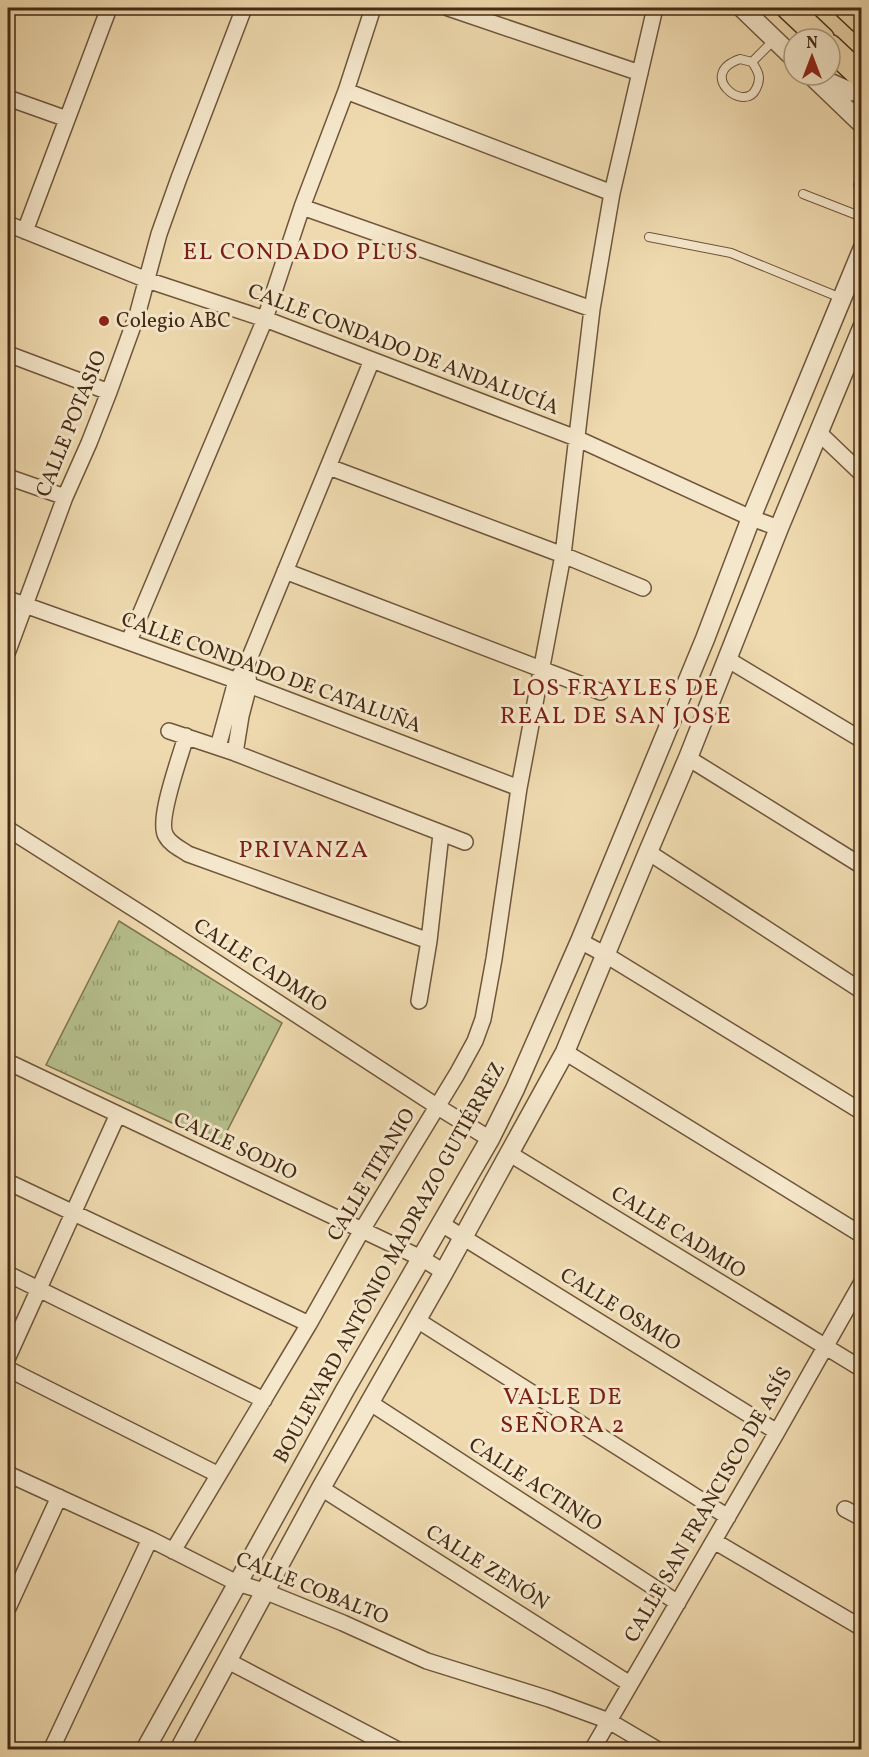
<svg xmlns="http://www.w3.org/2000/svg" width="869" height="1757" font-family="Vollkorn,serif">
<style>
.grass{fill:url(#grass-tufts);stroke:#7d7551;stroke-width:1.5}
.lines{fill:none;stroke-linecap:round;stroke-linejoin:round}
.service-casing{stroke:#6f563c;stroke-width:10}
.minor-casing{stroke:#6f563c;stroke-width:18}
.tertiary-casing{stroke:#6f563c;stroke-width:21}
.primary-casing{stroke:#442a15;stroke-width:27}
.path{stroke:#442a15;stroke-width:3;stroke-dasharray:4.5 3;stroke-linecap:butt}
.service{stroke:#f5e7cb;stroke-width:8}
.minor{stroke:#f5e7cb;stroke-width:15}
.tertiary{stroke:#f5e7cb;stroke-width:18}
.primary{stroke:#efdaaf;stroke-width:24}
.poi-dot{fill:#8f2418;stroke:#f5e7cb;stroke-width:2}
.labels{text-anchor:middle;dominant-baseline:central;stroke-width:6;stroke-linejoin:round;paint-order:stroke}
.poi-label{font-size:21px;fill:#442a15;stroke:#f5e7cb;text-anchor:start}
.street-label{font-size:21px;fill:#442a15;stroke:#f5e7cb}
.quarter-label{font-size:24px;letter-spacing:1.5px;fill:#7a1f14;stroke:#f5e7cb}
</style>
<defs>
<pattern id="grass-tufts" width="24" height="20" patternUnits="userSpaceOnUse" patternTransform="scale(1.5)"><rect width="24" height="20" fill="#b6c08d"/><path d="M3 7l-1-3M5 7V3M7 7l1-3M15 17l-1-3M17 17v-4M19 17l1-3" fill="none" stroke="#969c72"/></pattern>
</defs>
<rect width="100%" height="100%" fill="#efdaaf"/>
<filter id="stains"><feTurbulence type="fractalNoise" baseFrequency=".00333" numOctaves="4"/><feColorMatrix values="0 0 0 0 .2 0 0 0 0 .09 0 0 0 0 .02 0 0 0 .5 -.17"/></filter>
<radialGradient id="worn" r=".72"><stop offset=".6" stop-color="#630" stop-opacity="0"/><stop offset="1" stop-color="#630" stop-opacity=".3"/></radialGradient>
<path class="grass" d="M119 921 282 1023 220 1145 46 1065Z"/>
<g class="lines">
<g class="service-casing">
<path id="service" d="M740 59 752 62C758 71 762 78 756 89 744 114 696 74 740 59Z
M752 62 774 40
M862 178 858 185 862 187
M803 194 862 217
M649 237 731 253 841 298"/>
</g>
<g class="minor-casing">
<path id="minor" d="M448 8 640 73
M346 91 612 193
M8 98 67 119
M302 207 592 309
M8 224 147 280 265 319 576 438 751 518 779 528
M25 231 109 8
M8 354 109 392
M818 432 862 474
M329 467 563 555 643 588
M8 477 65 497
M285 571 601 692
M8 599 249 685 519 788
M129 641 265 319 302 207 346 91 373 8
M8 651 65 497 89 443 109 392 138 312 159 234 179 178 244 8
M727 659 862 740
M169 731 235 753 465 842
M186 736C181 755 156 821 166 836 170 844 181 849 188 854L429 941
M218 747 236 681 247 664 372 360
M235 753 241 716 249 685 248 676
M688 758 862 866
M8 829 153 921 438 1107 490 1139
M648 852 862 991
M580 941 606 955 862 1112
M419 1001 429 941 441 834
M565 1052 862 1235
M8 1062 421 1258 444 1272
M510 1154 862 1369
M8 1182 309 1324
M440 1223 777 1432
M8 1274 264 1400
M417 1320 728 1517
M8 1357 118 1114
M8 1369 217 1474
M369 1402 678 1603
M8 1474 150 1539 237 1583 264 1591 343 1623 427 1661 549 1699 609 1721 658 1750
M321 1488 630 1684
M845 1509 862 1518
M714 1541 862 1628
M173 1551 309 1324 362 1230 457 1074 475 1041 483 1019 494 959 519 788 563 555 592 309 612 193 655 8
M8 1608 59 1497
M228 1661 398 1750
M51 1750 150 1539
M592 1750 777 1432 862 1282"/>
</g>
<g class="tertiary-casing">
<path id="tertiary" d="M742 8 794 58
M811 75 862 124
M821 79 849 91 862 92
M145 1750 345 1390 490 1139 515 1089 580 941 705 639 751 518 862 250
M179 1750 321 1488 444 1272 565 1052 648 852 688 758 779 528 862 328"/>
</g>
<g class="primary-casing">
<path id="primary" d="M789 8 822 39
M847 8 862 22
M830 47 862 77"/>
</g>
<path class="path" d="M856 41 862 47"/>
<use href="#service" class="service"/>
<use href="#minor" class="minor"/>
<use href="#tertiary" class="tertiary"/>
<use href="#primary" class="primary"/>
</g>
<circle class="poi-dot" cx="104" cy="321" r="6"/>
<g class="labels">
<g class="poi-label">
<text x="116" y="321">Colegio ABC</text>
</g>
<g class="street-label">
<text transform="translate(403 350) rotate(21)">CALLE CONDADO DE ANDALUCÍA</text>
<text transform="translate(72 424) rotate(-68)">CALLE POTASIO</text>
<text transform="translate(271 673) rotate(20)">CALLE CONDADO DE CATALUÑA</text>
<text transform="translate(260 966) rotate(33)">CALLE CADMIO</text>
<text transform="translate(235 1147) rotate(25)">CALLE SODIO</text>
<text transform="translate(372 1175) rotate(-59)">CALLE TITANIO</text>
<text transform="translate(678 1233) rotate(32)">CALLE CADMIO</text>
<text transform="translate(390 1263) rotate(-61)">BOULEVARD ANTÔNIO MADRAZO GUTIÉRREZ</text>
<text transform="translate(620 1310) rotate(32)">CALLE OSMIO</text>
<text transform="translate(535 1485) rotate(33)">CALLE ACTINIO</text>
<text transform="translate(709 1505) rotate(-60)">CALLE SAN FRANCISCO DE ASÍS</text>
<text transform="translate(487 1568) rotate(32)">CALLE ZENÓN</text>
<text transform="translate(312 1589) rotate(22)">CALLE COBALTO</text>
</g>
<g class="quarter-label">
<text x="301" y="253">EL CONDADO PLUS</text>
<text x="616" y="689">LOS FRAYLES DE<tspan x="616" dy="28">REAL DE SAN JOSE</tspan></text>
<text x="304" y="851">PRIVANZA</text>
<text x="563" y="1398">VALLE DE<tspan x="563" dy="28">SEÑORA 2</tspan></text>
</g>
</g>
<rect width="869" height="1757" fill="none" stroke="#efdaaf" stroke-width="30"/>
<rect x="9" y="9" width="851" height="1739" fill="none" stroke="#442a15" stroke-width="3"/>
<rect x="15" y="15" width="839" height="1727" fill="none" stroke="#442a15" stroke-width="1.5"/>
<g transform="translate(812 57)"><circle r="28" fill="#f5e7cb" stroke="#ae9b82" stroke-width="1.5"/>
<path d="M0-4.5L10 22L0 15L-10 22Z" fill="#8f2418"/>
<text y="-9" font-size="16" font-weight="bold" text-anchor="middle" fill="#442a15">N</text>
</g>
<rect width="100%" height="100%" filter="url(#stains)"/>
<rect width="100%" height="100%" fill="url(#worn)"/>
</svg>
